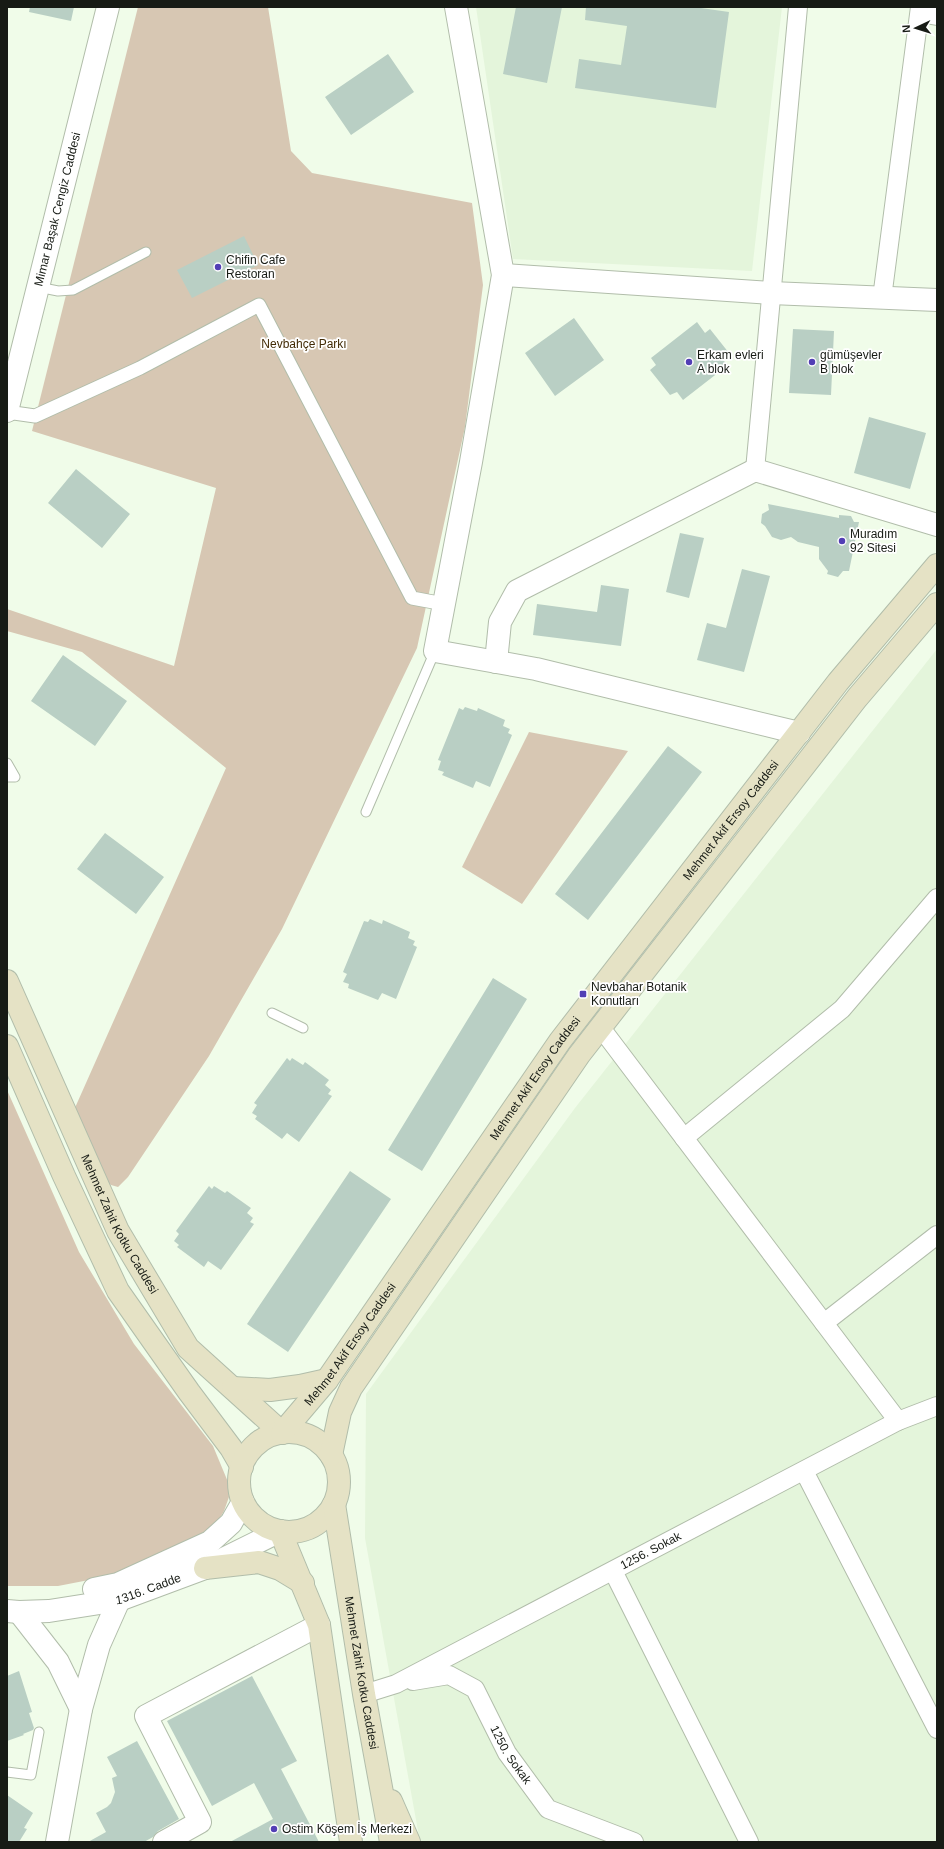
<svg xmlns="http://www.w3.org/2000/svg" width="944" height="1849" font-family="Arial,sans-serif">
<style>
.built{fill:#e4f5db}
.green{fill:#d7c7b3}
.building{fill:#b9cfc4}
.lines{fill:none;stroke-linecap:round;stroke-linejoin:round}
.service-casing{stroke:#b1bdaa;stroke-width:11}
.pedestrian-casing{stroke:#b1bdaa;stroke-width:15}
.minor-casing{stroke:#b1bdaa;stroke-width:20}
.tertiary-casing{stroke:#b1bdaa;stroke-width:24}
.secondary-casing{stroke:#b1bdaa;stroke-width:24}
.service{stroke:#fff;stroke-width:9}
.pedestrian{stroke:#fff;stroke-width:13}
.minor{stroke:#fff;stroke-width:18}
.tertiary{stroke:#fff;stroke-width:22}
.secondary{stroke:#e5e2c5;stroke-width:22}
.poi-dot{fill:#523eb5;stroke:#fff;stroke-width:1.5}
.labels{text-anchor:middle;dominant-baseline:central;stroke-width:3.5;stroke-linejoin:round;paint-order:stroke}
.street-label{font-size:12px;fill:#171b15;stroke:#fff}
.poi-label{font-size:12px;fill:#171b15;stroke:#fff;text-anchor:start}
.park-label{font-size:12px;fill:#422b06;stroke:#fff}
</style>
<rect width="100%" height="100%" fill="#f0fce9"/>
<path class="built" d="M476 7H782L752 271 513 259Z
M937 649V1842H420L365 1538 366 1394 575 1108Z"/>
<path class="green" d="M138 7H268L291 151 312 173 472 203 483 285 465 427 417 648 282 929 209 1056 128 1177 118 1187 111 1185 107 1182 74 1110 226 768 82 652 7 631V609L174 666 216 488 32 431Z
M529 732 628 751 522 904 462 867Z
M7 1090 79 1252 134 1344 213 1446 228 1482 229 1497 224 1511 218 1521 204 1532 163 1554 125 1573 58 1586H7Z"/>
<path class="building" d="M30 7H74L71 21 29 12Z
M516 7H562L547 83 503 74Z
M586 7H694L729 12 716 108 575 88 579 59 621 65 627 26 585 20Z
M388 54 414 92 351 135 325 97Z
M244 236 258 265 192 298 177 270Z
M574 318 604 360 555 396 525 353Z
M697 322 705 333 710 329 729 353 722 359 728 365 683 400 677 392 670 395 650 370 656 365 651 358Z
M793 329 834 331 831 395 789 393Z
M869 417 926 433 910 489 854 473Z
M76 469 130 514 102 548 48 503Z
M768 504 839 518V515L851 516 854 522H859L849 571H843L838 577 827 574 828 571 819 559V547L798 542 791 537 781 540 772 537 765 526 761 523 762 514 769 510Z
M680 533 704 538 689 598 666 592Z
M742 569 770 576 744 672 697 660 707 623 726 628Z
M601 585 629 589 621 646 533 635 537 604 597 612Z
M63 655 127 701 95 746 31 701Z
M465 707 477 711 478 708 505 720 503 726 510 729 508 733 512 735 490 787 476 781 473 788 442 775 444 772 438 770 441 761 438 760 459 708 463 710Z
M668 746 702 772 588 920 555 894Z
M105 833 164 877 136 914 77 869Z
M370 919 382 924 383 920 410 932 408 938 415 941 413 945 417 947 396 999 382 993 378 1000 348 988 349 984 343 982 347 974 343 972 364 921 368 922Z
M493 978 527 999 422 1171 388 1150Z
M287 1058 290 1061 292 1058 303 1065 305 1062 329 1080 325 1085 331 1090 328 1094 332 1096 299 1142 287 1133 282 1139 255 1119 257 1116 252 1113 257 1105 254 1103Z
M350 1171 391 1199 288 1352 247 1324Z
M209 1186 212 1189 214 1186 225 1193 227 1191 251 1208 247 1213 253 1218 250 1222 254 1224 221 1270 208 1261 204 1267 177 1247 179 1245 174 1241 179 1234 176 1231Z
M19 1671 32 1712 29 1713 34 1728 33 1730 23 1734 24 1735 7 1741V1676Z
M252 1676 297 1761 281 1769 319 1842H230L273 1819 254 1783 212 1806 167 1721Z
M137 1741 179 1819 158 1831 153 1837 144 1842H88L106 1832 96 1813 107 1807 111 1803 115 1792 112 1778 117 1776 107 1757Z
M7 1795 33 1813 24 1828 27 1829 19 1842H7Z"/>
<g class="lines">
<g class="service-casing">
<path id="service" d="M38 287 58 291 73 290 146 252
M7 763 15 777H7
M366 812 435 651
M272 1013 303 1028
M7 1772 31 1775 39 1732"/>
</g>
<g class="pedestrian-casing">
<path id="pedestrian" d="M7 412 35 416 140 368 259 305 412 598 444 604"/>
</g>
<g class="minor-casing">
<g id="minor">
<path d="M920 13 937 16"/>
<path d="M882 298 920 7"/>
<path d="M755 470 798 7"/>
<path d="M601 1028 898 1421"/>
<path d="M684 1138 842 1009 937 898"/>
<path d="M824 1323 937 1235"/>
<path d="M804 1471 937 1729"/>
<path d="M613 1571 749 1842"/>
<path id="s1" d="M413 1681 449 1675 475 1689 507 1753 548 1809 634 1842"/>
<path id="s2" d="M364 1694 396 1684 898 1421 937 1406"/>
</g>
</g>
<g class="tertiary-casing">
<g id="tertiary">
<path d="M456 7 503 275 471 462 435 651 536 669 799 733"/>
<path d="M503 275 771 293 937 300"/>
<path id="s3" d="M7 411 108 7"/>
<path d="M496 662 500 622 517 591 755 470 937 525"/>
<path d="M94 1589 118 1584 210 1542 231 1523 243 1502"/>
<path id="s4" d="M7 1611 19 1612 49 1611 119 1600 205 1568 280 1531"/>
<path d="M19 1612 58 1662 81 1709"/>
<path d="M57 1842 81 1709 99 1645 119 1600"/>
<path d="M164 1842 200 1822 146 1716 319 1625"/>
</g>
</g>
<g class="secondary-casing">
<g id="secondary">
<path id="s5" d="M7 981 118 1231 188 1348 282 1433"/>
<path d="M7 1046 64 1176 118 1291 189 1392 231 1448 242 1467"/>
<path d="M233 1388 270 1390 300 1386 327 1380"/>
<circle cx="289" cy="1482" r="50"/>
<path id="s6" d="M282 1433 327 1380 560 1041 838 682 937 565"/>
<path d="M331 1455 340 1412 351 1388 579 1055 857 698 937 604"/>
<path id="s7" d="M334 1504 364 1694 391 1842"/>
<path d="M280 1531 319 1625 351 1842"/>
<path d="M205 1568 259 1562 280 1569 303 1583"/>
<path d="M391 1801 409 1842"/>
</g>
</g>
<use href="#service" class="service"/>
<use href="#pedestrian" class="pedestrian"/>
<use href="#minor" class="minor"/>
<use href="#tertiary" class="tertiary"/>
<use href="#secondary" class="secondary"/>
</g>
<g class="poi-dot">
<circle cx="218" cy="267" r="4"/>
<circle cx="689" cy="362" r="4"/>
<circle cx="812" cy="362" r="4"/>
<circle cx="842" cy="541" r="4"/>
<rect x="579" y="990" width="8" height="8" rx="2"/>
<circle cx="274" cy="1829" r="4"/>
</g>
<g class="labels">
<g class="street-label">
<text stroke="none"><textPath href="#s3" startOffset="208">Mimar Başak Cengiz Caddesi</textPath></text>
<text stroke="none"><textPath href="#s6" startOffset="760">Mehmet Akif Ersoy Caddesi</textPath></text>
<text stroke="none"><textPath href="#s6" startOffset="436">Mehmet Akif Ersoy Caddesi</textPath></text>
<text stroke="none"><textPath href="#s5" startOffset="268">Mehmet Zahit Kotku Caddesi</textPath></text>
<text stroke="none"><textPath href="#s6" startOffset="112">Mehmet Akif Ersoy Caddesi</textPath></text>
<text stroke="none"><textPath href="#s2" startOffset="321">1256. Sokak</textPath></text>
<text stroke="none"><textPath href="#s4" startOffset="144">1316. Cadde</textPath></text>
<text stroke="none"><textPath href="#s7" startOffset="171">Mehmet Zahit Kotku Caddesi</textPath></text>
<text stroke="none"><textPath href="#s1" startOffset="141">1250. Sokak</textPath></text>
</g>
<g class="poi-label">
<text x="226" y="260">Chifin Cafe<tspan x="226" dy="14">Restoran</tspan></text>
<text x="697" y="355">Erkam evleri<tspan x="697" dy="14">A blok</tspan></text>
<text x="820" y="355">gümüşevler<tspan x="820" dy="14">B blok</tspan></text>
<text x="850" y="534">Muradım<tspan x="850" dy="14">92 Sitesi</tspan></text>
<text x="591" y="987">Nevbahar Botanik<tspan x="591" dy="14">Konutları</tspan></text>
<text x="282" y="1829">Ostim Köşem İş Merkezi</text>
</g>
<g class="park-label">
<text x="304" y="344">Nevbahçe Parkı</text>
</g>
</g>
<rect width="944" height="1849" fill="none" stroke="#171b15" stroke-width="16"/>
<g transform="translate(916 28) rotate(266)" stroke="#ffffff" stroke-width="3" paint-order="stroke">
<path d="M0-3L7 15L0 10L-7 15Z" fill="#171b15"/>
<text y="-6" font-size="11" font-weight="bold" text-anchor="middle" fill="#171b15">N</text>
</g>
</svg>
